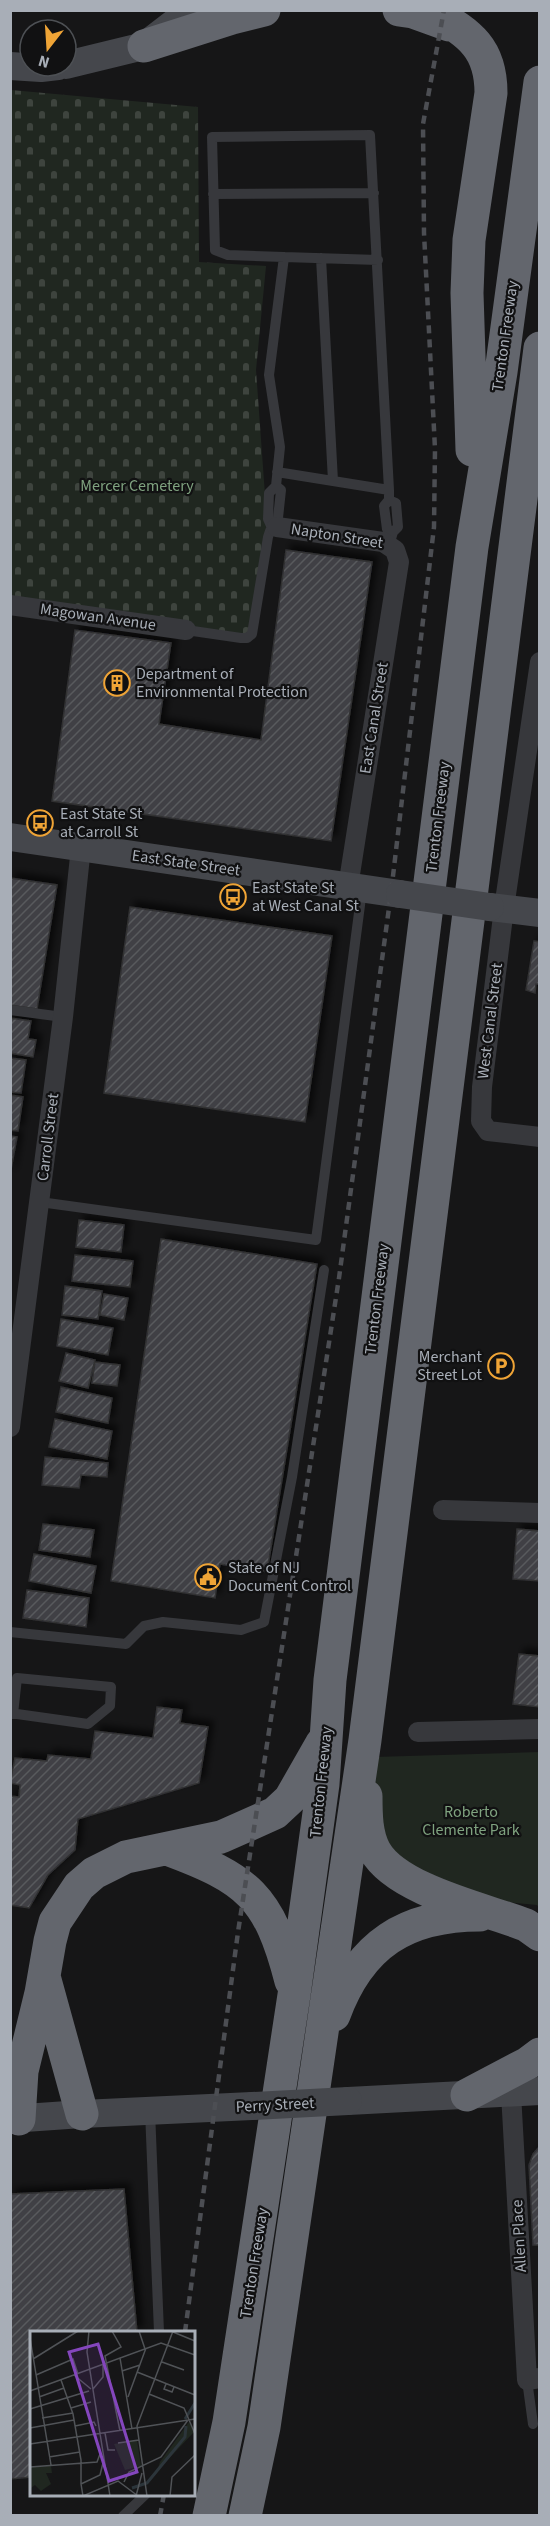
<svg xmlns="http://www.w3.org/2000/svg" width="550" height="2526" font-family="'Source Sans 3',sans-serif">
<style>
.green{fill:#202720}
.cemetery{fill:url(#cemetery-stones)}
.building{fill:url(#building-hatch);stroke:#303033;stroke-width:1.5;filter:url(#shadow)}
.lines{fill:none;stroke-linecap:round;stroke-linejoin:round}
.lane{stroke:#37383c;stroke-width:10}
.street{stroke:#37383c;stroke-width:20}
.secondary{stroke:#45474c;stroke-width:28}
.highway{stroke:#63666d;stroke-width:33}
.rail{stroke:#4c4e53;stroke-width:4.5;stroke-dasharray:8 6;stroke-linecap:butt}
.secondary-bridge{stroke:#45474c;stroke-width:28}
.labels{text-anchor:middle;dominant-baseline:central;stroke-width:4.5;stroke-linejoin:round;paint-order:stroke}
.street-label{font-size:16px;fill:#a8aeb7;stroke:#111112}
.park-label{font-size:16px;fill:#7fa27f;stroke:#111112}
.poi-label{font-size:16px;fill:#a8aeb7;stroke:#111112;text-anchor:start}
.inset-river{fill:none;stroke:#2c353b;stroke-width:3}
.inset-road{fill:none;stroke:#505357;stroke-width:1.5}
.view{fill:#8446bd;fill-opacity:0.15;stroke:#8446bd;stroke-width:3}
.inset-edge{fill:none;stroke:#a8aeb7;stroke-width:3}
</style>
<defs>
<pattern id="cemetery-stones" width="16" height="16" patternUnits="userSpaceOnUse" patternTransform="scale(1.5)"><rect width="16" height="16" fill="#202720"/><path d="M2 7V4a2 2 0 0 1 4 0v3zM10 15v-3a2 2 0 0 1 4 0v3z" fill="#3e443e"/></pattern>
<pattern id="building-hatch" width="6" height="6" patternUnits="userSpaceOnUse" patternTransform="scale(1.5)"><rect width="6" height="6" fill="#404144"/><path d="M-1 1l2-2M0 6l6-6M5 7l2-2" fill="none" stroke="#595a5d"/></pattern>
<filter id="shadow"><feDropShadow dx="5.5" dy="-5.5" stdDeviation="3" flood-color="#0009"/></filter>
</defs>
<rect width="100%" height="100%" fill="#161617"/>
<path class="green" d="M539 1752V1908L537 1905 496 1901 431 1878 377 1841 374 1757Z"/>
<path class="cemetery" d="M11 90 198 107 199 262 266 266 256 370 268 537 247 638 11 605Z"/>
<path class="building" d="M286 550 372 562 331 841 52 801 75 630 171 643 159 724 261 740Z
M10 878 57 885 37 1009 10 1005Z
M130 907 332 936 305 1122 104 1093Z
M534 941 540 942V984H536L535 993 526 990Z
M10 1018 31 1021 28 1039 36 1040 33 1057 10 1053Z
M10 1058 26 1060 21 1093 10 1092Z
M10 1095 23 1097 18 1131 10 1130Z
M10 1136 17 1137 10 1175Z
M79 1220 124 1225 121 1252 76 1247Z
M161 1239 317 1264 267 1572 220 1564 215 1598 111 1581Z
M75 1255 133 1261 130 1287 72 1281Z
M65 1286 102 1291 98 1319 62 1315Z
M104 1294 128 1298 124 1320 100 1315Z
M61 1319 113 1328 108 1355 57 1346Z
M66 1353 95 1360 88 1388 59 1381Z
M95 1362 120 1365 117 1386 92 1383Z
M61 1387 112 1398 108 1423 56 1412Z
M55 1419 112 1431 107 1459 49 1447Z
M45 1457 108 1463 107 1477 81 1475 79 1488 42 1485Z
M43 1524 94 1530 90 1557 39 1550Z
M517 1529 540 1531V1581L513 1579Z
M34 1554 96 1566 91 1593 29 1581Z
M27 1590 89 1598 86 1627 23 1618Z
M519 1654 540 1656V1707L513 1704Z
M157 1707 182 1710 180 1723 208 1727 199 1783 78 1819 75 1850 48 1875 29 1908 10 1905V1796L19 1797 20 1785 10 1783 15 1758 47 1761 48 1755 91 1759 95 1731 153 1738Z
M540 2146V2245H533L529 2165 533 2154Z
M124 2189 137 2332H32V2477L10 2479V2194Z"/>
<g class="lines">
<path class="lane" d="M213 194 374 193
M284 257 378 260
M321 258 333 481
M277 472 389 490
M389 500 396 503 398 527 393 532 391 539
M273 530 268 519 269 493 276 486 280 447 269 375 284 257 228 255 215 250 212 137 370 135 389 490V500L384 506 387 529 393 532
M273 530 278 518 281 490 276 486
M186 630 241 638H247L252 634 268 537 270 531 276 527
M10 1010 63 1017
M40 1202 316 1240 362 890
M10 1632 126 1644 144 1626 163 1622 241 1630 264 1622 292 1477 324 1270
M10 1713 88 1724 110 1706 111 1687 17 1678 13 1714
M150 2111 159 2332
M527 2380 533 2424
M123 2516 146 2494"/>
<path class="street" d="M277 527 383 542 395 550 399 562 348 887
M10 605 186 630
M540 662 504 908 482 1087 481 1121 488 1131 540 1137
M10 1427 63 1017 81 847
M443 1510 540 1513
M418 1732 540 1729
M511 2093 527 2380 540 2378"/>
<path class="secondary" d="M66 65 144 46 191 10
M10 66 41 68 58 66
M10 837 400 894
M490 907 540 913
M348 2101 540 2091
M10 2119 82 2114 252 2106"/>
<path class="highway" d="M399 10 413 12 449 25
M430 10C467 33 491 45 491 93L469 240 467 293 472 450
M144 46 232 18 264 10
M366 1796C366 1814 366 1835 375 1851 397 1890 484 1909 526 1925L540 1935
M167 1849C248 1879 269 1896 291 1981
M45 1980 82 2114
M334 2015C360 1944 406 1915 480 1915
M467 2095 528 2063 540 2054
M19 2119 22 2071 41 1993 50 1941 55 1922 79 1886 94 1873 126 1857 221 1837 275 1813 290 1799 322 1743
M209 2516 229 2422 294 1995 323 1784 330 1680 472 547 501 372 540 82
M245 2516 264 2427 365 1740 540 348"/>
<path class="rail" d="M185 2332 238 1932 339 1278 391 893 434 527 435 449 424 233 423 124 444 10
M160 2516 164 2494"/>
<path class="secondary-bridge" d="M400 894 490 907
M252 2106 348 2101"/>
</g>
<defs>
<g id="building-ring" transform="scale(1.35)"><circle r="9.5" fill="#111112" stroke="#efa436" stroke-width="1.5"/><path d="M-4-6H4V6H1V3H-1V6H-4ZM-2.5-4.3h1.7v1.8h-1.7ZM.8-4.3h1.7v1.8H.8ZM-2.5-1h1.7V.8h-1.7ZM.8-1h1.7V.8H.8Z" fill="#efa436"/></g>
<g id="bus-ring" transform="scale(1.35)"><circle r="9.5" fill="#111112" stroke="#efa436" stroke-width="1.5"/><path d="M-5-6H5V4H4V6H2V4H-2V6H-4V4H-5ZM-3.5-4V0h7V-4ZM-3.5 1.2v1.5H-2V1.2ZM2 1.2v1.5H3.5V1.2Z" fill="#efa436"/></g>
<g id="parking-ring" transform="scale(1.35)"><circle r="9.5" fill="#111112" stroke="#efa436" stroke-width="1.5"/><path d="M-3.5-5.5H1a3.5 3.5 0 0 1 0 7H-1V5.5H-3.5ZM-1-3.4V-.6H.8a1.4 1.4 0 0 0 0-2.8Z" fill="#efa436"/></g>
<g id="civic-ring" transform="scale(1.35)"><circle r="9.5" fill="#111112" stroke="#efa436" stroke-width="1.5"/><path d="M-.6-6.5H3V-4.5H.6V-3L4-1V1h2V6H-6V1h2V-1L-.6-3ZM-1.2 2.5V6h2.4V2.5Z" fill="#efa436"/></g>
</defs>
<g fill-rule="evenodd">
<use href="#building-ring" x="117" y="683"/>
<use href="#bus-ring" x="40" y="823"/>
<use href="#bus-ring" x="233" y="897"/>
<use href="#parking-ring" x="501" y="1366"/>
<use href="#civic-ring" x="208" y="1577"/>
</g>
<g class="labels">
<g class="street-label">
<text transform="translate(505 336) rotate(-82)">Trenton Freeway</text>
<text transform="translate(337 536) rotate(9)">Napton Street</text>
<text transform="translate(98 617) rotate(8)">Magowan Avenue</text>
<text transform="translate(374 718) rotate(-81)">East Canal Street</text>
<text transform="translate(438 817) rotate(-83)">Trenton Freeway</text>
<text transform="translate(186 863) rotate(8)">East State Street</text>
<text transform="translate(490 1021) rotate(-83)">West Canal Street</text>
<text transform="translate(48 1137) rotate(-83)">Carroll Street</text>
<text transform="translate(377 1299) rotate(-83)">Trenton Freeway</text>
<text transform="translate(321 1782) rotate(-84)">Trenton Freeway</text>
<text transform="translate(275 2105) rotate(-3)">Perry Street</text>
<text transform="translate(519 2236) rotate(-93)">Allen Place</text>
<text transform="translate(254 2263) rotate(-81)">Trenton Freeway</text>
</g>
<g class="park-label">
<text x="137" y="486">Mercer Cemetery</text>
<text x="471" y="1812">Roberto<tspan x="471" dy="18">Clemente Park</tspan></text>
</g>
<g class="poi-label">
<text x="136" y="674">Department of<tspan x="136" dy="18">Environmental Protection</tspan></text>
<text x="60" y="814">East State St<tspan x="60" dy="18">at Carroll St</tspan></text>
<text x="252" y="888">East State St<tspan x="252" dy="18">at West Canal St</tspan></text>
<text x="482" y="1357" text-anchor="end">Merchant<tspan x="482" dy="18">Street Lot</tspan></text>
<text x="228" y="1568">State of NJ<tspan x="228" dy="18">Document Control</tspan></text>
</g>
</g>
<g transform="translate(30 2331)">
<rect width="165" height="165" fill="#161617"/>
<path d="M21 135 22 142H16L21 153 11 160 5 154 1 157 0 136Z" fill="#202720"/>
<path d="M159 91 164 101 127 140 130 131Z" fill="#202720"/>
<path d="M107 109 111 135 95 139 84 113Z" fill="#202720"/>
<path class="inset-river" d="M155 88 165 72M102 157 117 152 155 106 156 95"/>
<path class="inset-road" d="M59 0 57 21 80 165M82 0 91 16 75 25 90 100M109 0 115 18M143 1 165 10M0 7 21 134M90 27 102 98M3 28 48 0M132 31 154 39M92 40 110 34M107 41 165 64M6 44 43 28 48 43M44 44 61 58M31 49 43 83 51 129V153M136 53 134 58 142 61 144 56M63 58 73 46V34M0 60 131 12 165 24M119 63 154 77 165 103M9 66 34 57M98 66 116 17M41 77 61 71M0 78 59 60M12 87 43 82M45 95 64 91 66 95M0 97 44 89M75 102 78 119H85M88 112 109 109M0 113 165 88M19 126 50 121M0 136 67 131 70 123M94 151 99 141 131 126 158 89M51 153 53 165 88 150 108 165M51 153 70 144 73 132M106 165 112 142M117 165 107 95 143 0M140 165 142 146 165 124"/>
<path class="view" d="M68 13 107 141 79 150 39 21Z"/>
<rect width="165" height="165" class="inset-edge"/>
</g>
<rect width="550" height="2526" fill="none" stroke="#a8aeb7" stroke-width="24"/>
<g transform="translate(48 48) rotate(197)"><circle r="28" fill="#111112" stroke="#4d5054" stroke-width="1.5"/>
<path d="M0-4.5L10 22L0 15L-10 22Z" fill="#efa436"/>
<text y="-9" font-size="16" font-weight="bold" text-anchor="middle" fill="#a8aeb7">N</text>
</g>
</svg>
